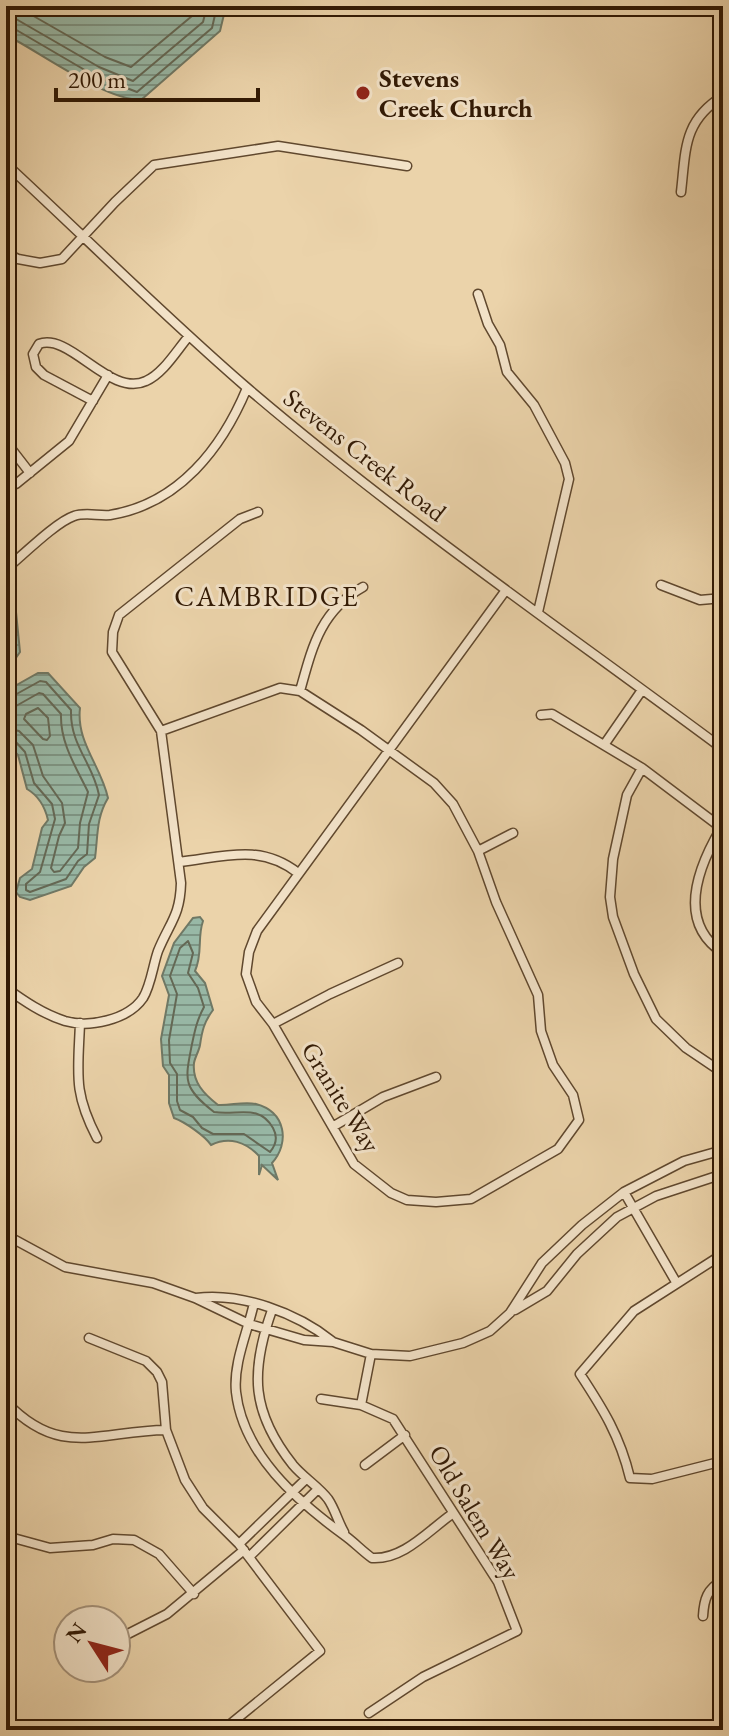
<svg xmlns="http://www.w3.org/2000/svg" width="729" height="1736" font-family="'EB Garamond',serif">
<style>
.water{fill:url(#water-rules);stroke:#6f7865;stroke-width:2}
.lines{fill:none;stroke-linecap:round;stroke-linejoin:round}
.shore{stroke:#646855;stroke-width:2}
.minor-casing{stroke:#60482e;stroke-width:11}
.minor{stroke:#f2e2c8;stroke-width:8}
.poi-dot{fill:#8f2418;stroke:#f2e2c8;stroke-width:3}
.labels{text-anchor:middle;dominant-baseline:central;stroke-width:6;stroke-linejoin:round;paint-order:stroke}
.poi-label{font-size:26px;font-weight:bold;fill:#311904;stroke:#f2e2c8;text-anchor:start}
.street-label{font-size:26px;fill:#311904;stroke:#f2e2c8}
.neighbourhood-label{font-size:28px;letter-spacing:2px;fill:#311904;stroke:#f2e2c8}
</style>
<defs>
<pattern id="water-rules" width="6" height="5" patternUnits="userSpaceOnUse" patternTransform="scale(2)"><rect width="6" height="5" fill="#98b8a6"/><path d="M0 2.5h6" fill="none" stroke="#7d9585"/></pattern>
</defs>
<rect width="100%" height="100%" fill="#ebd3aa"/>
<filter id="stains"><feTurbulence type="fractalNoise" baseFrequency=".0025" numOctaves="4"/><feColorMatrix values="0 0 0 0 .2 0 0 0 0 .09 0 0 0 0 .02 0 0 0 .5 -.17"/></filter>
<radialGradient id="worn" r=".72"><stop offset=".6" stop-color="#630" stop-opacity="0"/><stop offset="1" stop-color="#630" stop-opacity=".3"/></radialGradient>
<path class="water" d="M6 6H226L220 31 141 100C107 100 48 58 17 41L6 33Z
M6 585 16 612 20 652 13 662H6Z
M38 673H48L80 708C76 742 101 766 108 798 96 818 98 836 95 858L84 867 71 886 30 900 20 897 16 892 20 878 32 869 42 828 48 820C45 807 39 796 27 789L18 755 6 743V691Z
M200 917 203 921C197 938 203 954 195 971L205 983 213 1010C204 1022 202 1031 200 1045 199 1051 195 1057 194 1063 192 1082 204 1094 218 1105 230 1106 243 1101 256 1104 286 1112 290 1143 272 1163L278 1180 262 1165 259 1175V1156C246 1142 229 1136 211 1145 205 1136 185 1122 174 1118L169 1103V1075L163 1066 161 1039 169 995 162 976 174 943 193 918Z"/>
<g class="lines">
<path class="shore" d="M16 6 105 57 131 67 192 16 195 6
M6 17 16 19 99 67 133 81 203 22 207 6
M6 27 13 28 95 76 137 92 212 28 217 6
M6 697 13 696 40 681 46 682 71 710C70 746 93 763 99 795L89 824 87 854 78 861 66 879 30 892 26 890V884L40 872 55 819 52 804 34 783 25 752 14 740 6 738
M6 707 16 706 39 693 43 694 61 714C60 743 76 767 88 792L80 823 78 848 60 871 54 872 51 868 59 836 65 823 62 803 43 776 33 745 19 731 6 728
M38 708 48 718 50 736 47 740 43 739 24 719 26 714Z
M188 941 193 953 188 973 198 988 204 1007C197 1020 195 1030 192 1044 185 1080 182 1087 214 1112 237 1116 259 1103 273 1128 278 1137 276 1145 270 1152L244 1134H213L202 1128 193 1117 180 1110 177 1101V1074L170 1063 169 1040 177 994 170 976 180 948Z"/>
<g class="minor-casing">
<path id="minor" d="M6 164C86 238 163 315 245 386 397 516 563 630 723 749
M681 192C686 149 683 121 723 96
M6 253 18 259 40 263 62 259 115 202 154 165 278 146 407 166
M478 294 488 324 500 345 507 372 534 405 565 463 569 479 538 612
M93 401 44 375 36 367 33 354 39 344C70 332 110 398 146 381 163 374 177 350 189 336
M6 442 30 473
M6 485 16 484 69 441 108 375
M6 569C22 556 56 522 74 516 85 512 98 516 110 515 179 504 222 448 247 388
M661 585 700 600 723 598
M300 691C312 648 320 611 363 587
M541 715 552 714 642 768 723 829
M161 731 280 688 300 691 361 730 434 783 453 804 478 851 496 902 538 995 541 1031 553 1065 573 1095 579 1120 558 1149 471 1199 436 1202 407 1200 391 1193 354 1164 273 1024 256 1002 246 974 249 952 257 931 506 590
M604 745 642 690
M642 768 627 795 613 859 610 897 613 917 634 974 656 1019 686 1048 723 1073
M721 828C698 867 676 922 723 953
M478 851 513 833
M179 862C224 857 260 843 298 873
M6 988C24 1001 43 1014 65 1021 89 1028 128 1020 143 998 151 985 153 965 158 951 170 922 180 916 181 883L161 731 112 652 113 632 119 615 240 519 258 512
M80 1023C78 1074 73 1092 97 1138
M273 1024 330 994 398 963
M334 1126 383 1097 436 1077
M624 1192 676 1282
M6 1235 65 1267 153 1283 195 1298 249 1324 304 1340 333 1342 371 1354 410 1356 463 1343 490 1331 510 1313 542 1263 582 1225 624 1192 684 1161 723 1150
M723 1254 634 1311 580 1374C603 1409 620 1436 630 1478L652 1479 723 1461
M196 1298C241 1292 297 1313 332 1341
M254 1303C248 1331 233 1363 236 1392 243 1454 297 1501 344 1535 354 1542 362 1551 372 1558 403 1560 428 1531 452 1514
M272 1310C250 1372 251 1412 293 1465 303 1477 319 1487 328 1499 335 1509 338 1522 344 1532
M515 1310 547 1291 577 1254 617 1217 656 1196 723 1174
M89 1338 146 1361 157 1372 162 1382 166 1430 185 1480 203 1508 239 1544 320 1651 223 1730
M321 1399 361 1405 393 1419 498 1582 517 1631 423 1677 369 1713
M6 1402C60 1459 99 1431 166 1430
M361 1405 371 1354
M365 1465 405 1435
M6 1536 50 1548 93 1545 113 1539 134 1540 159 1554 194 1594
M239 1544 306 1479
M249 1557 317 1490
M703 1616C704 1599 707 1589 723 1580
M116 1640 167 1614 244 1550
M34 1728 35 1730"/>
</g>
<use href="#minor" class="minor"/>
</g>
<circle class="poi-dot" cx="363" cy="93" r="8"/>
<g class="labels">
<g class="poi-label">
<text x="379" y="78">Stevens<tspan x="379" dy="30">Creek Church</tspan></text>
</g>
<g class="street-label">
<text transform="translate(365 455) rotate(38)">Stevens Creek Road</text>
<text transform="translate(341 1097) rotate(58)">Granite Way</text>
<text transform="translate(475 1512) rotate(59)">Old Salem Way</text>
</g>
<g class="neighbourhood-label">
<text x="267" y="596">CAMBRIDGE</text>
</g>
</g>
<rect width="729" height="1736" fill="none" stroke="#ebd3aa" stroke-width="32"/>
<rect x="8" y="8" width="713" height="1720" fill="none" stroke="#311904" stroke-width="4"/>
<rect x="16" y="16" width="697" height="1704" fill="none" stroke="#311904" stroke-width="2"/>
<g transform="translate(92 1644) rotate(306)"><circle r="38" fill="#f2e2c8" stroke="#a5927a" stroke-width="2"/>
<path d="M0-6L14 30L0 20L-14 30Z" fill="#8f2418"/>
<text y="-12" font-size="22" font-weight="bold" text-anchor="middle" fill="#311904">N</text>
</g>
<path d="M56 88v12h202v-12" fill="none" stroke="#311904" stroke-width="4"/>
<text x="68" y="88" font-size="24" fill="#311904" stroke="#f2e2c8" stroke-width="6" paint-order="stroke">200 m</text>
<rect width="100%" height="100%" filter="url(#stains)"/>
<rect width="100%" height="100%" fill="url(#worn)"/>
</svg>
